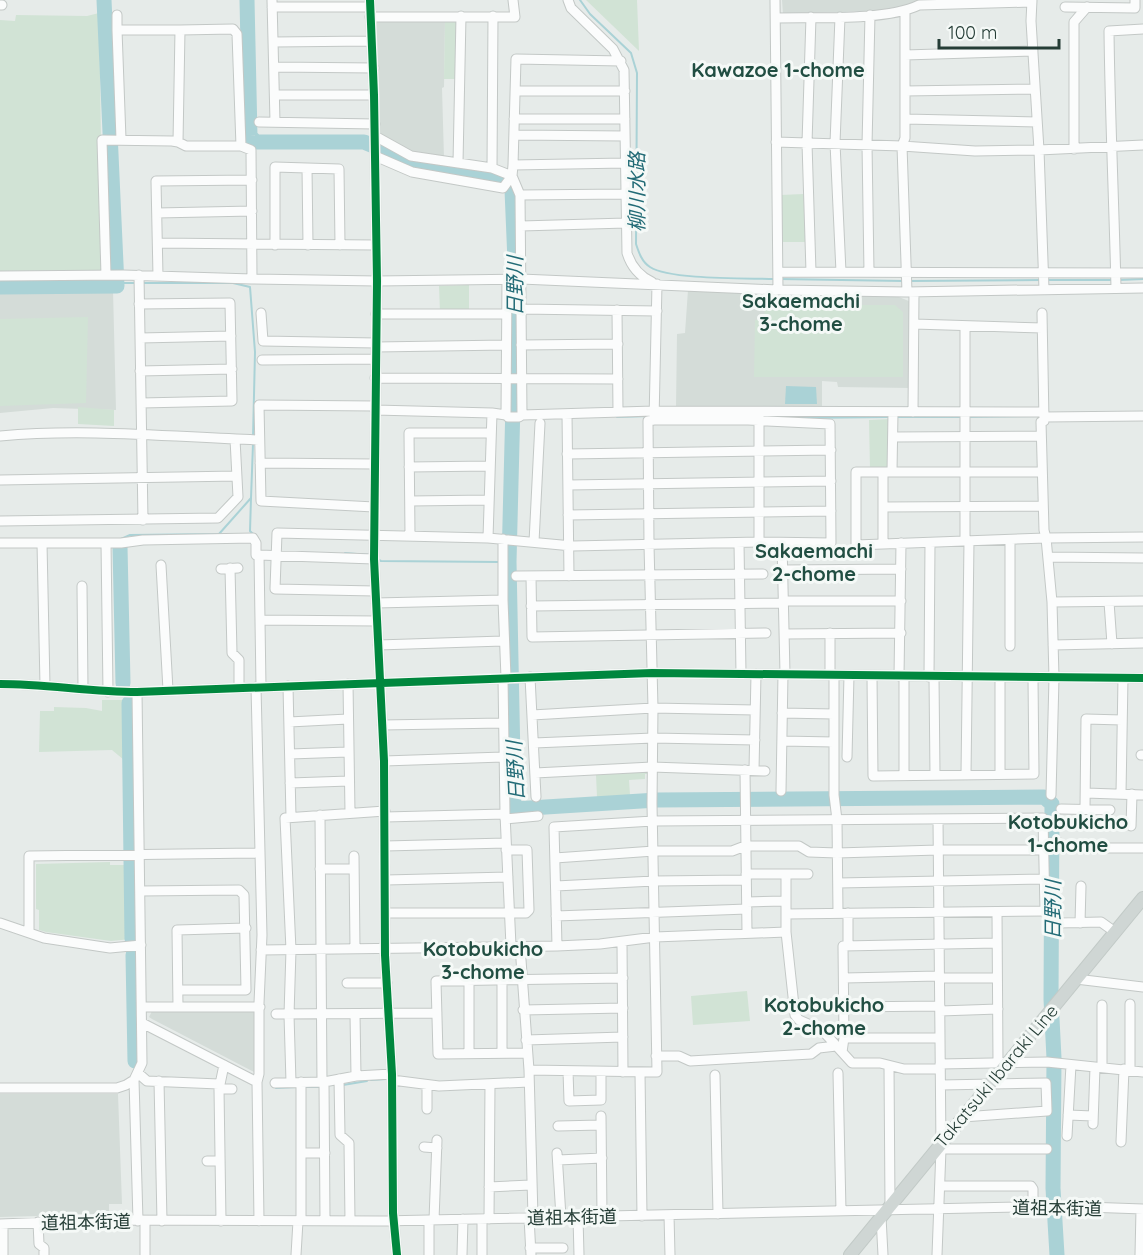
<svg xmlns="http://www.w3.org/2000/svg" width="1143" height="1255" font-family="Quicksand,'Noto Sans JP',sans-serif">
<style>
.built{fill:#d4dcd8}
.green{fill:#d1e3d5}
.water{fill:#aad2d6}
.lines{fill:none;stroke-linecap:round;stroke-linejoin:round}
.stream{stroke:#aad2d6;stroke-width:2}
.river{stroke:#aad2d6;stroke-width:15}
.minor-casing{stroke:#c3c8c6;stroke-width:11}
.major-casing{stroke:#c2cac7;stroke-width:14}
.minor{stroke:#fbfcfc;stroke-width:9}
.major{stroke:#cfd6d4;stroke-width:12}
.cycleway-casing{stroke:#f5f9f7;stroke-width:11}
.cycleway{stroke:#00873e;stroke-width:8}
.labels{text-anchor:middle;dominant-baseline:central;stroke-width:6;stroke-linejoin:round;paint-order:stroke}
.street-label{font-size:18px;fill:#253d36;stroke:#f5f9f7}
.neighbourhood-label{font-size:20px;font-weight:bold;fill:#214e42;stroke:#f5f9f7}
.water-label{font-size:20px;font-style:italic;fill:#226b76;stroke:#f5f9f7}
</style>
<rect width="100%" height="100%" fill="#e6ebe9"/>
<path class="built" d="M782 0H1030L897 10 783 14Z
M445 20 444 87 442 88 444 158 412 154 378 135 375 25 378 21Z
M113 290 116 410 53 408 0 413V292Z
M688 290 899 297 911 302 910 388 838 387 837 382 822 381V409L676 407 677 334 685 333Z
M152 1011H258L256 1071 254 1072 152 1019 149 1017Z
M0 1094H118L122 1204H109V1214L0 1217Z"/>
<path class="green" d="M586 0H637L639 51Z
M99 13 103 270 0 271V20L15 21 16 15 87 16Z
M445 20H455L457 22 456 79H444Z
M804 194 806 242H782L780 195Z
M469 285V313L440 312 439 286Z
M765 305H895L903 312V377H754L755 320 764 319Z
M88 317 86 403 0 406V319Z
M78 407 114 410V426L78 424Z
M890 419 889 468 870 469 869 420Z
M102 700H125L127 702 128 760H124L112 750 39 752 40 711H54V707L86 708 102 711Z
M646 770 649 774H645V779L629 780 630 795 597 797 596 775 598 773Z
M110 862V865H130L131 939 111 941 46 932 39 930V910L36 909V864Z
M747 991 750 1021 693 1025 691 996Z"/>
<path class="water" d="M786 386 816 387 817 404H785Z"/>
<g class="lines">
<path class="stream" d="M580 0 590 14 631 53 637 73 636 244C639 253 642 262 650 267 670 280 747 278 774 279
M780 279 903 281
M1047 280H1113
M1119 280 1143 279
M909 281 1041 280
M116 283H135
M141 283H233L250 287 255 352 253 438
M617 417 650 416
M896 417H962
M968 417 1040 416
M797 418 890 417
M251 498 250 531 253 534
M121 539 130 535 219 534 251 498 253 444
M345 553 369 555
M377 559 381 561 499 562
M371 1080 386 1079
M343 1085 367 1081
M304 1087H321
M276 1088 297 1087"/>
<path class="river" d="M247 0 250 136 256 142H364L412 162 498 178 507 182 512 190 516 285 509 562 514 809 657 800 1044 797 1052 804 1051 999 1054 1058 1053 1188 1057 1255
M0 287 117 286 104 0
M120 547 123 683
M129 703 132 939
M133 955 135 1061"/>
<g class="minor-casing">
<path id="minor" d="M272 0 275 122
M370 0 374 95 377 281 374 559 384 761 385 955 392 1074 393 1213 397 1255
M568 0 571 8 613 49 624 70 627 253C631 266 639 276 652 282
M775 0 778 290
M1032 0 1031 21 1039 150 1044 289
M0 5H2
M272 7H370
M1065 7 1135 8V0
M905 12V138L902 146 907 292
M117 15V30
M370 17H515L513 0
M811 17 807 143 811 272
M840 17 835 143 841 272
M776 18C815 17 886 21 919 5L1032 2
M274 42 371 41
M905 55 1033 51
M275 67 374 68
M515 91H625
M905 91 1035 89
M275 95H374
M514 119H625
M905 119 1037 122
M259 122 375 124
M514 135 625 136
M375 136 411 156 492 168 512 176 520 195 522 415 654 411 1044 412
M121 139 117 30H180
M178 142 180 30 233 29 237 34 241 146 251 150 252 279
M776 142 902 146 975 151 1039 150 1143 145
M1074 149V22L1087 7
M375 156 412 172 503 188 512 176 513 165 625 163
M458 163 461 16
M513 165 516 59 621 61
M307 168 308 245
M492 168 493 16
M520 195 625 194
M157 213 252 211
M521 226 626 223
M158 243 376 245
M275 245V167L339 169 340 245
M779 272 1143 273
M869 272 867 145 870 15
M106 275 102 140 172 141 178 142 186 146H241
M139 275 143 520
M0 276 123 275 252 279 377 281 521 279 778 290 907 292 1143 288
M158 276 156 181 252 180
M1116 288C1114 202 1110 117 1109 31L1143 29
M139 304 230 303 232 401 141 403
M521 309 657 311
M617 310 618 412
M261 313 263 341 376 343
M1042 313 1044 421 1041 422 1044 530 1046 538 1052 602 1054 678 1051 795
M376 314H506
M914 324 1042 328
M140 338 231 336
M521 345 618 344
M376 347 506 345
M262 360 376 359
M140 371 232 369
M375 378 618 379
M375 410 492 413 506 415 508 417H519L522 415
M913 412 914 292
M567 414 569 576
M506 415 507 279
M1044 417 1143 416
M0 436C86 428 173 437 259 440
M893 437 1041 436
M567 454 831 450
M260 463 375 464
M409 467 490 466
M892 471 893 413
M1042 472H856V545L1046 538 1143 537
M0 480 237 476
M568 485 831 481
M410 501 489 500
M374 507 261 501 259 405 375 406
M883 507 1043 506
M568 515 831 511
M0 521 218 518 238 497 235 439
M410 535 409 433H491
M488 538 492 413
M965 541V327
M534 542 540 423
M759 542V415
M0 543H121L143 540 253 538 256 543V555H259L261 687
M42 543 45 686
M106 543 108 692
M739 543 741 674
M782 543 785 674
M883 544V472
M259 555 374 559
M1048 557 1143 558
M161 565 168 690
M230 568 232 653 239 660V687
M221 569 238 568
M783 570 901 569
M516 576 763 574
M531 576 532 637 766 633
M82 586 83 689
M375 591 275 589 277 533 488 538 572 546 759 542 831 543 830 424 748 420H654
M503 600 506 678
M784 601H901
M1052 602 1143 601
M1109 602 1112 644
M376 603 503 600V539
M531 606 784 603
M261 620 377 621
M785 634 901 633
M378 645 503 641
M1053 645 1143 643
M1010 646V541
M830 675V633
M834 675V795L837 820 838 913
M872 676 873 776 1034 774 1033 678
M899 676 901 543
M904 676V775
M530 677 536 797
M929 677 930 543
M934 677 935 775
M503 678 505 814 511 946
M1000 678V774
M0 684C46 684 91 692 137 692L652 673 1143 678
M348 684 350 812
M288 686 291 817
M256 687 262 935 259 1003V1074L257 1082 259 1221
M782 713 834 714
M532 715 653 708 755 710
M289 722 348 719
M382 725 503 723
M782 741 834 742
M534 743 653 738 755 740
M290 754 348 752
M1141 755H1143
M847 757 849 675
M384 761 503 757
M745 770 747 933
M754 770 756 674
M535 773 652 767 765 771
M966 774 969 541
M290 783 349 781
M781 791 783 674
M1086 793 1143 795
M1121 794 1123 678
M1061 809 1110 810
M1085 809 1086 719 1122 720
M320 815 322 1082
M385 817 505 814
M505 819 538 816
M1131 826 1132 794
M1044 843H1060V848H1143
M385 846 506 843
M354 856 355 949
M555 858 654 851H732L745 846H799L809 852 837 853 938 850H1044
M320 869H354
M746 874H808
M786 874V932L795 1015 799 1020 822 1030 852 1063H880L904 1069H940
M386 880 508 877
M838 883 1044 879
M556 886 654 881 746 880
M140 891 239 890 244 895 246 990H178
M747 902 785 901
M997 912 998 1063
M386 913H526L529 910 527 850H506
M848 913V945
M556 916 747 909
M0 923 44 938 110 948 141 945
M1058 923 1101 922 1115 932
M1080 923 1081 886
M29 932V856L259 853
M622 942 623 1072
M520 946 529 1070 533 1217
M557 946 554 827 653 821 1043 818 1045 911 786 914
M261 950 557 946 600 944 655 937 786 932
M844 978 939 976
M940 978H997
M1076 979 1143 987
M469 981V1053
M347 983H387
M1102 1005V1067
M142 1007H260
M178 1007 177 930 246 928
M844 1007 940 1006
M523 1010 623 1008
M940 1011 998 1009
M276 1014 437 1013
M355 1014 356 1076
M142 1023 257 1082
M844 1038H940
M526 1040 623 1037
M842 1052 844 1038 843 946 997 943
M502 1053V981
M526 1053 438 1054 436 981 623 978
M656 1056H679L690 1061 811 1054 819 1048 836 1046
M940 1064 1047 1062 1143 1072
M889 1066 890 1206
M529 1070 657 1072 652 804 653 708 649 545 648 421 654 420 657 284
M1130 1070V1004
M568 1071 569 1101 601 1100V1072
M640 1073 642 1216
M838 1073 841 1211
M139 1074 147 1081 219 1084
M715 1075 718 1214
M339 1079 340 1135 349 1143 350 1221
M134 1080 138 1221
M392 1080 439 1086 529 1082
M159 1081 162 1221
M291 1082 289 1015 291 950 285 818 385 811
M301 1082V1221
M324 1082 325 1221
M275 1083 324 1082 356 1076 392 1074
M941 1085 1046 1083 1047 1111 963 1117
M0 1088H117L126 1085 134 1080 142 1063 137 692
M219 1089H232
M427 1109V1085
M1068 1115 1093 1116
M601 1116 602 1216
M1093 1124 1095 1067
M558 1126 601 1125
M1067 1136 1071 1065
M1121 1142 1124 1069
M424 1147 437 1148
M941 1149H1047
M301 1153H325
M557 1153 561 1217
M558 1160 602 1158
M207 1161H220
M940 1186H1031L1033 1189V1207
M489 1187 531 1185
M669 1215 670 1255
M529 1217 531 1255
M578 1217 579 1255
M881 1217 883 1255
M489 1219 490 1084
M434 1220 437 1140
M145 1221V1255
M221 1221 219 1089 224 1065
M38 1222 39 1244 44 1248V1255
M0 1224 104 1220 382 1221 1058 1206 1143 1209
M3 1224V1255
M530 1248H563
M296 1255 298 1221
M429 1255V1220
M462 1255 463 1219
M482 1255V1219
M937 1255 941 1149 938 819
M1140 1255 1141 1209"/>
</g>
<g class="major-casing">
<path id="major" d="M850 1255 1143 898"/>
</g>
<use href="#minor" class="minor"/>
<use href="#major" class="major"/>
<g class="cycleway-casing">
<path id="cycleway" d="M370 0 374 95 377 281 374 559 384 761 385 955 392 1074 393 1213 397 1255
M0 684C46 684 91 692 137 692L652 673 1143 678"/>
</g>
<use href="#cycleway" class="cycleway"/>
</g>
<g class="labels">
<g class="street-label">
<text transform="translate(996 1076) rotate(-50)">Takatsuki Ibaraki Line</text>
<text transform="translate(1057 1208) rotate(1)">道祖本街道</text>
<text transform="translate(572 1217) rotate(-1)">道祖本街道</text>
<text transform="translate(86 1222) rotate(-1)">道祖本街道</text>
</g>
<g class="neighbourhood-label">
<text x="778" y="69">Kawazoe 1-chome</text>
<text x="801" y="300">Sakaemachi<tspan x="801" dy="23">3-chome</tspan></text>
<text x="814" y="550">Sakaemachi<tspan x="814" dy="23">2-chome</tspan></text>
<text x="1068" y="821">Kotobukicho<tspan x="1068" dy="23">1-chome</tspan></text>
<text x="483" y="948">Kotobukicho<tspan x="483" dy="23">3-chome</tspan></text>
<text x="824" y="1004">Kotobukicho<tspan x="824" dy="23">2-chome</tspan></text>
</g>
<g class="water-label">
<text transform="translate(636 192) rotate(-90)">柳川水路</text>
<text transform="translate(514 286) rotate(-90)">日野川</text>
<text transform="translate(515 771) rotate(-93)">日野川</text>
<text transform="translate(1052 910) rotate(-90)">日野川</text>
</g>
</g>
<path d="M939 39v9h120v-9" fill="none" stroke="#253d36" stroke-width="3"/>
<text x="948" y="39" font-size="18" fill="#253d36" stroke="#f5f9f7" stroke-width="4.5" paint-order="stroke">100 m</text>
</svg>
